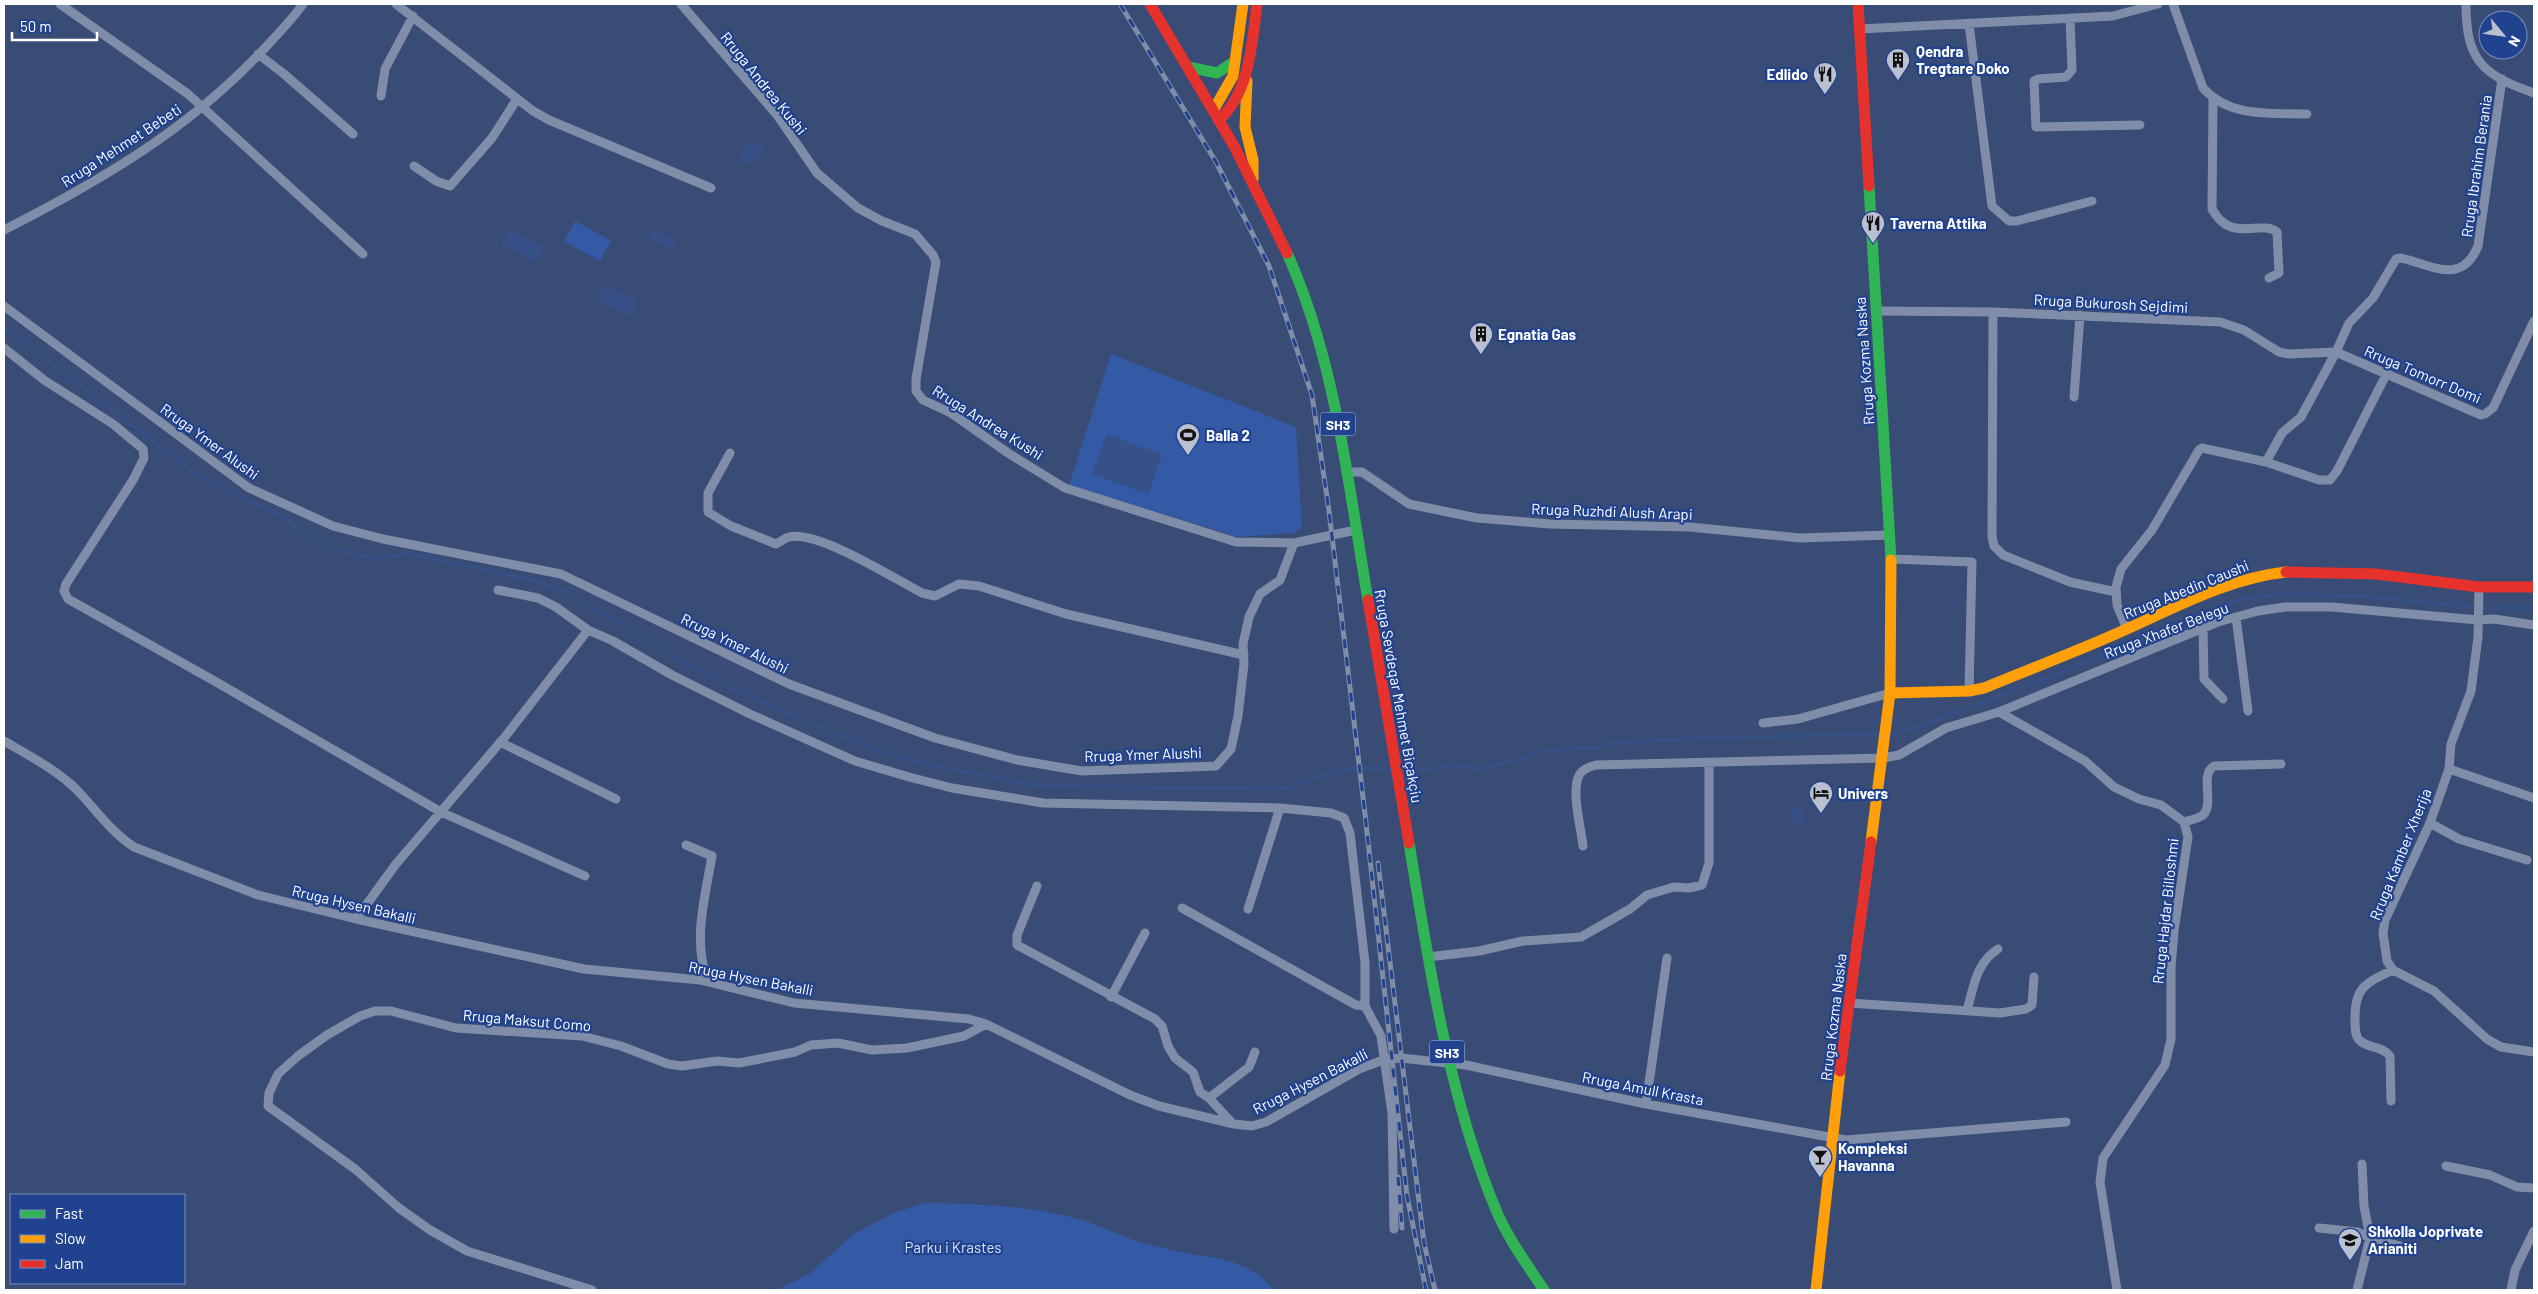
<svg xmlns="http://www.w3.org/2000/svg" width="2538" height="1294" font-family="Barlow,sans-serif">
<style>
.green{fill:#3459a5}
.water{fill:#375087}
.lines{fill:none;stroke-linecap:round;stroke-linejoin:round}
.stream{stroke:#375087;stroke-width:3}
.street{stroke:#808da9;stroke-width:9}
.fast{stroke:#30b455;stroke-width:11}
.slow{stroke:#ff9f0a;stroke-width:11}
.jam{stroke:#e5322d;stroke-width:11}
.rail-casing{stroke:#808da9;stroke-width:5}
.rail{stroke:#20428f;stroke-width:3;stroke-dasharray:9;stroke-linecap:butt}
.labels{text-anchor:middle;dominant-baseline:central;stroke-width:4.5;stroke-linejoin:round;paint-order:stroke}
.shield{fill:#20428f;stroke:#bcc6dd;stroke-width:1}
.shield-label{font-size:14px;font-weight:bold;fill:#fff}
.poi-label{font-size:15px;font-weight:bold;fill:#fff;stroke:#20428f;text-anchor:start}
.street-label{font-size:15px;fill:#fff;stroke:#20428f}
.park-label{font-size:15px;fill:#d5e1f9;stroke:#20428f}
</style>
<rect width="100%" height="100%" fill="#394c76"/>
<path class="green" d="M575 221 611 241 600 261 564 241Z
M1111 354 1296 427 1302 528 1293 533 1238 537 1069 485Z
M924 1203C972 1203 1032 1206 1078 1219 1095 1223 1111 1232 1128 1238 1141 1243 1154 1246 1168 1249 1211 1261 1242 1253 1274 1290H776L808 1275 854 1234 891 1214Z"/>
<path class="water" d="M749 140 764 147 759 157 748 165 741 160 743 149Z
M510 228 544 248 535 263 502 244Z
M653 228 678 240 673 250 648 238Z
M606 283 638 302 629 317 597 299Z
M1107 434 1162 455 1148 494 1092 474Z
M1804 807 1805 824H1791V808Z"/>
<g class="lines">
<path class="stream" d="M4 327 201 478C225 493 252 501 278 514 287 519 294 527 303 532 332 550 372 565 405 553L537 581 568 593 727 687 858 743 905 759 960 771 1029 784 1060 786 1270 789 1289 788 1334 771 1369 768 1392 770
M1888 734 1914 728 2042 680 2241 599 2286 594 2362 596 2486 608H2534
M1401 771H1412L1455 765 1479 769 1524 758 1542 751 1603 747 1612 743 1703 738 1882 734"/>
<path class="street" d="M60 4 188 94 363 254
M396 4 533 111 549 120 711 188
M681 4 777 115 817 173 858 208 882 221 915 234 933 255 936 262 916 379V391L923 400 951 413 1008 453 1065 488 1236 542 1294 543
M2173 4 2203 88C2230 118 2270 113 2307 114
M2466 4C2466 60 2482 75 2534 93
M2070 18 2072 70 2066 77 2038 79 2034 81 2036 127 2140 125
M1969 24 1992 206 2009 221H2017L2092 201
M1860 29 2113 16 2158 4
M258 54 284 74 353 134
M381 96 385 69 413 16
M2213 99 2212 209C2231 244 2260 219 2277 232L2279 273 2269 278
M414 166 436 181 450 186 492 138 517 99
M4 230C100 181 186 131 261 52 276 36 291 21 303 4
M4 306 249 488 333 526 383 539 561 574 789 684 935 738 1017 760 1082 771 1216 766 1231 749 1238 716 1244 664 1243 644 1249 617 1260 594 1280 580 1294 543 1356 530
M1876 311 1993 312 2220 322 2244 330 2279 352 2289 354 2336 352 2481 415 2485 414 2493 408 2534 321
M1993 312 1992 536 1994 546 2003 555 2070 582 2116 592
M4 348 44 380 113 424 143 449 144 458 133 480 66 584 64 591 68 599 211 679 441 812 585 876
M2074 397 2080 315
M730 453 708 493V512L731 526 776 544C780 542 785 538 789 537 818 530 895 579 922 593L935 596 959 584 979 586 1066 614 1244 655
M2266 462 2282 433 2301 417 2336 352 2349 323 2373 298 2396 259 2401 258C2434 266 2462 285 2478 246L2502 79
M1346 472H1362L1409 504 1477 518 1550 524 1690 527 1800 538 1889 535
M1891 559 1972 562 1969 691
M2479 587 2478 637 2471 691 2451 744 2449 769 2430 823 2385 920 2383 933 2387 961 2393 970 2434 991 2487 1039 2501 1047 2534 1052
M498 590 538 598 556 607 588 630 613 641 672 675 750 714 855 761 909 777 952 788 1043 803 1280 808 1331 813 1344 818 1350 833 1365 963V1006L1381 1036 1392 1113 1394 1229
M2236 617 2248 711
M2203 628 2204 679 2223 699
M2127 629 2117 605 2116 587 2121 569 2152 530 2199 450 2202 448 2266 462 2319 480H2330L2337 471 2387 373
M1999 712 2085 761 2114 787 2139 799 2161 805 2184 822 2188 837 2174 931 2171 968V1039L2165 1065 2103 1158 2100 1182 2117 1290
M1763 723 1798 719 1890 693
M4 741C28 755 57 770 77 790 96 810 111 832 134 847L258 895 356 919 584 969 700 980 794 1003 969 1019 986 1024 1130 1095 1159 1106 1234 1124 1252 1126 1266 1122 1359 1069 1383 1060 1401 1058 1466 1065 1646 1104 1846 1140 2066 1122
M500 742 616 799
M2449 769 2534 798
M2184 822C2190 820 2198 819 2203 815 2215 803 2199 775 2214 766L2281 764
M2430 823 2459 839 2527 860
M686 845 712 856C705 898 692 941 708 982
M1583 846C1581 828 1572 795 1578 778 1580 770 1588 767 1596 765L1883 758 1899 755 1946 728 1999 712 2218 622 2258 611 2285 607H2332L2478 620 2494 619 2534 625
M1037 886 1017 935V945L1155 1019 1162 1026 1168 1046 1175 1058 1193 1072 1200 1092 1209 1098 1233 1124
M1182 908 1356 1005 1365 1006
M1248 909 1280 808
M356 919 396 864 504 738 588 630
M1428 957 1479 951 1523 941 1581 937 1630 909 1647 895 1674 887 1689 888 1702 885 1709 863V764
M1111 997 1145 933
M1849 1003 2000 1013 2026 1009 2032 1005 2034 977
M1967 1010C1974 986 1976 963 1998 949
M1209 1098 1249 1067 1255 1052
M2391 1101 2390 1056C2381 1045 2368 1049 2359 1040 2355 1035 2355 1028 2355 1021 2354 988 2365 983 2393 970
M1646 1104 1667 958
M2446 1166 2490 1175 2517 1187 2534 1188
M2319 1228 2358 1232 2370 1238 2400 1246
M592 1290 467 1251 430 1230 399 1208 355 1169 268 1106 269 1093 278 1074 298 1056 327 1035 360 1016 375 1011H391L456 1028 582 1036 621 1046 668 1064 682 1066 717 1061 739 1063 795 1052 811 1045 838 1043 872 1050 907 1048 964 1036 986 1024
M2357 1290 2370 1238 2364 1206 2362 1164
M2511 1290 2515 1270 2534 1231"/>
<path class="fast" d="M1188 67 1217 73 1235 61
M1869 186 1891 560
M1287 253C1336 362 1348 484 1368 600
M1409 843C1429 964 1447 1090 1494 1205 1506 1236 1526 1263 1544 1290"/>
<path class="slow" d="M1247 81 1245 127 1253 160V179
M1214 109 1233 76 1243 4
M1890 693 1969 691 1984 688C2032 668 2081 650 2129 628 2180 605 2231 578 2286 572
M1871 842 1890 693 1891 560
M1816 1290 1840 1071"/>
<path class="jam" d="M1150 4 1234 146 1287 253
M1858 4 1869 186
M1220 119C1250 91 1252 43 1257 4
M2286 572 2376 574 2479 587H2534
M1368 600 1409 843
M1840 1071 1871 842"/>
<g class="rail-casing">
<path id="rail" d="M1120 4 1216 162 1269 266 1312 395 1329 511 1365 814 1407 1196 1426 1290
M1378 863 1424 1243 1435 1290
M1398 1177 1402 1228"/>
</g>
<use href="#rail" class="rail"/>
</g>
<defs>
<g id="building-pin" transform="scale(1.25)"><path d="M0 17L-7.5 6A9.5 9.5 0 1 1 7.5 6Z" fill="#bac0cf" stroke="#20428f"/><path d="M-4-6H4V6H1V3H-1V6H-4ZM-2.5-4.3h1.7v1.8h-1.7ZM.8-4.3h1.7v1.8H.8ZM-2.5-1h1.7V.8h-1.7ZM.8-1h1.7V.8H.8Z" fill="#111"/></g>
<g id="restaurant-pin" transform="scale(1.25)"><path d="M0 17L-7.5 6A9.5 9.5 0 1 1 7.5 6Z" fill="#bac0cf" stroke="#20428f"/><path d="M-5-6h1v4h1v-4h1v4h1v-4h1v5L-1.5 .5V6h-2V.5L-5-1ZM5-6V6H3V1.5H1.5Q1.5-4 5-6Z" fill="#111"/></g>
<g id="stadium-pin" transform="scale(1.25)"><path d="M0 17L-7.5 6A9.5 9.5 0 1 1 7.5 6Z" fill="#bac0cf" stroke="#20428f"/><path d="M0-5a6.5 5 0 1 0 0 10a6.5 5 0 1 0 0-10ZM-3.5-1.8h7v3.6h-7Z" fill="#111"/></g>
<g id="hotel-pin" transform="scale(1.25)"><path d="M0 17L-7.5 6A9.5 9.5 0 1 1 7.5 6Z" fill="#bac0cf" stroke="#20428f"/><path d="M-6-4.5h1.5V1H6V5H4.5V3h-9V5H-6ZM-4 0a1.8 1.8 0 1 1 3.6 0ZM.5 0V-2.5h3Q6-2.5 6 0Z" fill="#111"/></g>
<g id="bar-pin" transform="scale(1.25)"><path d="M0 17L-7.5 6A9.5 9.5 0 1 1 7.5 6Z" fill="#bac0cf" stroke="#20428f"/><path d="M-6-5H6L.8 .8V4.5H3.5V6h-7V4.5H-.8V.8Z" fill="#111"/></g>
<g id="school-pin" transform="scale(1.25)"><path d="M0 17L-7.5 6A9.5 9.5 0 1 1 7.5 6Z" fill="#bac0cf" stroke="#20428f"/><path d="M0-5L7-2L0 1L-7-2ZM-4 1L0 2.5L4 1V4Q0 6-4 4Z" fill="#111"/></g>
</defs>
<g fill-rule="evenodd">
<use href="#building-pin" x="1898" y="60"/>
<use href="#restaurant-pin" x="1825" y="74"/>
<use href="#restaurant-pin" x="1873" y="223"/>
<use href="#building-pin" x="1481" y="334"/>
<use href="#stadium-pin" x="1188" y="435"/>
<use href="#hotel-pin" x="1821" y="793"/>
<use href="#bar-pin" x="1820" y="1157"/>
<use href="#school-pin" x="2350" y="1240"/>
</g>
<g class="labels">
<g class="shield">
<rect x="1320.5" y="412.5" width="35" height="23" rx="4"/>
<rect x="1429.5" y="1040.5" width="35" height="23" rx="4"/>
</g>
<g class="shield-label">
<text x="1338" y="424">SH3</text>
<text x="1447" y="1052">SH3</text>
</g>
<g class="poi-label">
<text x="1916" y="51">Qendra<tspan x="1916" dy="17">Tregtare Doko</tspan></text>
<text x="1808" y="74" text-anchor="end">Edlido</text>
<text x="1890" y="223">Taverna Attika</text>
<text x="1498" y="334">Egnatia Gas</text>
<text x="1206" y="435">Balla 2</text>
<text x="1838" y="793">Univers</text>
<text x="1838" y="1148">Kompleksi<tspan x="1838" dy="17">Havanna</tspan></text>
<text x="2368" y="1231">Shkolla Joprivate<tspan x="2368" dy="17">Arianiti</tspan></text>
</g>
<g class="street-label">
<text transform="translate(764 83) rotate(51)">Rruga Andrea Kushi</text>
<text transform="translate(121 145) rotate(-33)">Rruga Mehmet Bebeti</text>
<text transform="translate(2476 166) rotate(-82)">Rruga Ibrahim Berania</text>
<text transform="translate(2111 303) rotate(3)">Rruga Bukurosh Sejdimi</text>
<text transform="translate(1864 361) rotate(-94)">Rruga Kozma Naska</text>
<text transform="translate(2423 374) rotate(23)">Rruga Tomorr Domi</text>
<text transform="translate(988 422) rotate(32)">Rruga Andrea Kushi</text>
<text transform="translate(210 441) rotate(36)">Rruga Ymer Alushi</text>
<text transform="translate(1612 511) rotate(2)">Rruga Ruzhdi Alush Arapi</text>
<text transform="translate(2186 589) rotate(-22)">Rruga Abedin Caushi</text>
<text transform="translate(2166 630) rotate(-21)">Rruga Xhafer Belegu</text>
<text transform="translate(735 643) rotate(26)">Rruga Ymer Alushi</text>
<text transform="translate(1399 696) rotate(80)">Rruga Sevdeqar Mehmet Biçakçiu</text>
<text transform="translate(1143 754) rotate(-2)">Rruga Ymer Alushi</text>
<text transform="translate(2400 854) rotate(-68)">Rruga Kamber Xherija</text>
<text transform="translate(354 904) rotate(13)">Rruga Hysen Bakalli</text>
<text transform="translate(2165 911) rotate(-84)">Rruga Hajdar Billoshmi</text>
<text transform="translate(751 978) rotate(11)">Rruga Hysen Bakalli</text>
<text transform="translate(1833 1017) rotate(-83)">Rruga Kozma Naska</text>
<text transform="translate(527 1020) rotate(5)">Rruga Maksut Como</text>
<text transform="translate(1310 1081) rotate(-27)">Rruga Hysen Bakalli</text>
<text transform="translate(1643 1088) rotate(11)">Rruga Amull Krasta</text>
</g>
<g class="park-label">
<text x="953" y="1247">Parku i Krastes</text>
</g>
</g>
<rect width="2538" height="1294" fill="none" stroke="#ffffff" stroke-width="10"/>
<rect x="10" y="1194" width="175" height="90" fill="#20428f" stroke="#798ebc"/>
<rect x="20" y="1210" width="25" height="8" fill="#30b455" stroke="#798ebc"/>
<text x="55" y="1219" font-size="15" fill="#ffffff">Fast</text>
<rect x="20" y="1235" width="25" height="8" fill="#ff9f0a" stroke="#798ebc"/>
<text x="55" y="1244" font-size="15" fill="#ffffff">Slow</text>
<rect x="20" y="1260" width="25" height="8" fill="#e5322d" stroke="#798ebc"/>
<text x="55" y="1269" font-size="15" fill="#ffffff">Jam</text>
<g transform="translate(2503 35) rotate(119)"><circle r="24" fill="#20428f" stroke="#798ebc"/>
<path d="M0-4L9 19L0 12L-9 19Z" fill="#bac0cf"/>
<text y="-8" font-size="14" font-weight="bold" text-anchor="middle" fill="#ffffff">N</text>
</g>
<path d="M12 32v8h85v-8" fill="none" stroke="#ffffff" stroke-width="2.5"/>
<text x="20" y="32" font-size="15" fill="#ffffff" stroke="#20428f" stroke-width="4" paint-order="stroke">50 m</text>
</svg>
